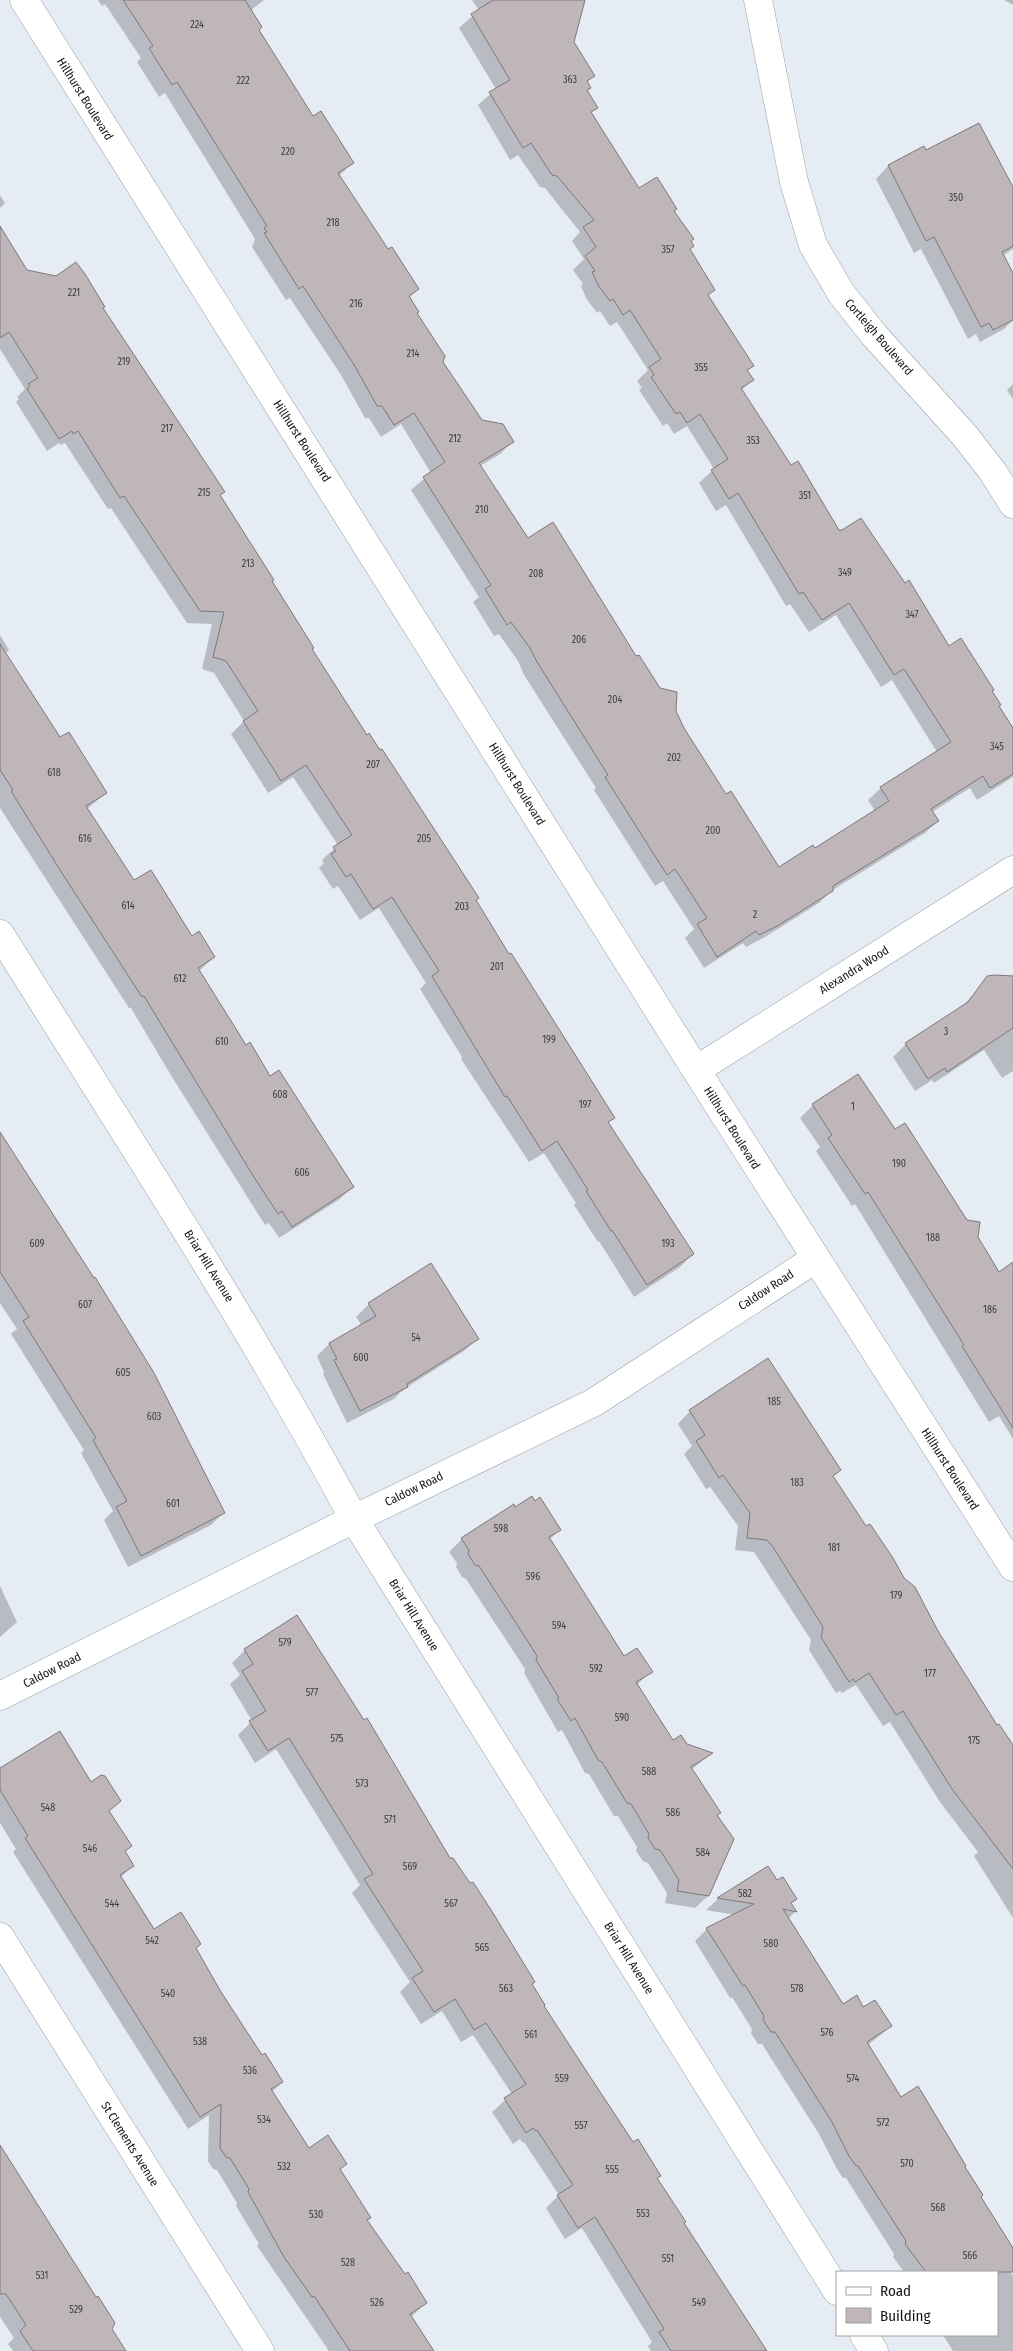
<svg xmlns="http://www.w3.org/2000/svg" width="1013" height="2351" font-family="'Fira Sans Condensed',sans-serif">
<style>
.shadow{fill:#0003}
.building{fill:#bfb6ba;stroke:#7f777a}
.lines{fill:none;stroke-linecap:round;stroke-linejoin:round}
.street-casing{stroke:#9aa0a6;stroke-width:29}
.street{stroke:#fff;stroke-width:28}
.labels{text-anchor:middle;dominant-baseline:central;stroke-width:4.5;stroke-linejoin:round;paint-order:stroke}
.number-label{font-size:10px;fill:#3e3d40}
.street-label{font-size:12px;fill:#131518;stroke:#fff}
</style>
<rect width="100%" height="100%" fill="#e6ecf3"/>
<path class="shadow" d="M98 0H264L250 11 257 30 312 118 352 163 339 176 388 251 418 289 409 298 442 362 482 422 512 442 500 454 480 466 527 540 636 658 674 712 725 796 779 869 815 849 875 811 868 800 881 788 937 752 892 680 881 687 836 615 809 632 790 604 786 606 726 505 716 511 699 483 714 469 687 426 674 434 667 423 663 426 639 390 642 388 637 381 648 370 617 322 610 326 600 311 597 313 586 298 581 286 583 284 573 270 584 259 572 241 580 232 545 188 540 187 518 155 510 160 478 105 496 89 459 28 479 10 472 0H583L573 42 594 75 586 83V91L596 108 590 113 639 189 673 212 690 242 689 249 714 290 707 296 752 365 747 371 752 380 741 391 791 467 838 531 991 692 1013 731V777L977 800 970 788 932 812 938 821 925 833 831 891 819 903 765 937 746 947 743 943 704 968 685 938 694 929 663 881 655 886 594 790 596 788 524 675 518 661 499 634 494 636 473 602 479 597 411 490 431 473 401 424 381 437 369 418H365L341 375 290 298 286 300 252 247 255 239 165 93 159 97 137 62 141 58 105 4 102 6Z
M1004 0H1013V5Z
M923 148 925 152 1013 187V249L1003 256 1013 276V320L1004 329 980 342 976 334 968 339 921 249 914 253 876 179 888 166Z
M0 195 5 203 0 208Z
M0 229 27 272 101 308 219 496 311 650 475 901 613 1118 607 1123 693 1254 680 1267 634 1297 599 1241 598 1242 574 1205 576 1203 544 1153 529 1162 461 1059 462 1057 420 989 426 983 379 908 360 920 338 886 333 889 319 868 324 863 322 860 338 845 293 777 268 793 231 734 244 721 214 673 202 669 212 624 187 623 111 508 108 509 65 443 60 445 59 443 47 451 16 402 19 399 17 397 25 389 0 349Z
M1013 384V399L1007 390Z
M0 635 9 650 5 654 60 739 106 793 87 809 134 882 214 957 199 971 245 1046 353 1186 340 1199 279 1238 269 1223 265 1225 172 1077 131 1008H129L0 808Z
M1013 975V1071L1002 1078 984 1050 934 1083 932 1080 915 1091 893 1057 906 1044 962 1007 988 978 1009 977Z
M857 1075 895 1131 977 1237 999 1274 1013 1273V1439L999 1416 989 1422 855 1204 852 1206 816 1151 820 1147 800 1118 813 1105Z
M0 1137 223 1513 211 1525 128 1567 104 1520 113 1511 81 1453 84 1450 11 1334 17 1329 0 1303Z
M430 1265 477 1339 464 1351 404 1389 394 1399 347 1423 323 1374 324 1372 317 1356 329 1344 362 1326 356 1317 369 1304Z
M690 1411 840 1470 832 1477 937 1632 1013 1752V1918L974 1856 978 1852 940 1802 890 1722 883 1726 856 1685 842 1693 840 1691 836 1693 809 1650 811 1640 754 1552 735 1550 738 1526 710 1487 706 1489 684 1454 692 1446 678 1424Z
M515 1508 559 1530 549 1540 624 1657 651 1671 637 1685 672 1741 711 1754 691 1770 716 1816 732 1839 708 1896 695 1908 665 1903 667 1893 648 1863 643 1861 636 1851 637 1847 618 1816H614L589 1774 585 1773 562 1730 558 1732 524 1673 525 1669 466 1579 462 1577 456 1567 457 1563 449 1552 462 1539Z
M0 1586 17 1622 0 1637Z
M245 1650 449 1860 633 2144 660 2176 656 2179 683 2223 765 2351H651L648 2346 652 2342 582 2228 565 2239 546 2208 559 2195 524 2142 523 2143 520 2139 513 2144 492 2112 512 2094 473 2035 461 2042 442 2011 421 2024 400 1992 410 1982 352 1893 360 1885 276 1749 255 1763 238 1735 252 1721 230 1684 240 1675 232 1663Z
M0 1769 108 1812 130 1846 124 1853 132 1866 120 1878 154 1931 195 1949 261 2057 282 2082 272 2092 309 2149 345 2164 340 2170 369 2218 366 2221 426 2303 411 2317 433 2351H329L257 2246 259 2244 236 2206 237 2203 217 2170 213 2169 208 2161 209 2115 188 2129 13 1852 16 1849 0 1823Z
M768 1868 777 1882 795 1899 791 1904 795 1912 788 1919 843 2005 863 2009 891 2026 868 2045 901 2099 963 2167 980 2197 1008 2268 1013 2276V2351H953L943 2335H997V2272H904L893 2257 894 2254 846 2178H843L837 2169 819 2134 762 2044H758L751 2033 752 2029 732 1997 730 1998 695 1941 707 1929 735 1915 706 1910 718 1899Z
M0 2146 110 2328 125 2351H13L8 2344 14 2338 0 2317Z"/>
<path class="building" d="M123 0H245L262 27 259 30 313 116 321 111 354 163 338 173 388 249 392 247 419 289 409 296 419 312 417 313 445 356 443 362 482 420 503 424 514 442 479 463 528 538 553 522 636 656 639 655 660 688 677 692 676 711 684 728 726 794 731 791 779 867 813 845 815 848 889 801 880 787 951 742 904 669 894 675 849 603 822 620 803 592 799 594 738 493 729 499 711 470 728 459 700 414 687 423 680 412 676 414 651 377 654 375 649 367 661 359 630 310 623 315 613 299 610 301 598 285 592 272 595 271 585 256 596 247 583 227 594 220 557 176 552 175 531 143 523 148 489 92 510 80 471 14 493 0H585L574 42 595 76 587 81 591 88 587 90 598 108 591 112 639 188 657 177 677 209 674 211 694 239 691 241 694 246 690 249 715 290 708 295 754 366 747 370 754 380 741 388 791 465 798 461 839 530H842L861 518 905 583 909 580 949 646 961 638 994 690 992 691 1001 705 999 706 1013 728V774L990 788 983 776 931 809 939 821 833 886V891L779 925 759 935 756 931 717 957 697 924 707 918 675 869 667 875 605 777 608 775 537 662 530 648 511 622 507 625 485 589 491 585 423 477 445 462 414 413 394 425 382 406H377L353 363 303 286 299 289 264 233 267 232 264 228 267 226 177 82 172 85 149 48 153 46Z
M979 123 1013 187V246L1002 252 1013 273V320L993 330 989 323 981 327 934 237 926 241 888 165 924 146 926 150Z
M0 226 27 270 56 276 76 262 85 274 105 307 103 308 225 492 220 495 274 580 272 581 314 648 312 649 367 735 369 733 380 750 382 749 479 898 476 900 509 954 511 953 615 1118 608 1122 694 1254 647 1285 612 1230 611 1231 586 1191 588 1190 557 1141 542 1151 507 1096 505 1097 432 976 439 971 392 897 373 909 351 874 346 877 331 854 336 851 333 847 352 835 306 765 281 781 243 721 258 711 226 661 213 657 224 612 200 611 124 496 120 498 78 431 73 434 72 431 59 439 27 389 30 386 28 384 38 378 9 332 0 338Z
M0 644 60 737 69 732 107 793 86 806 134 880 151 870 192 936 199 931 215 957 198 968 246 1045 250 1042 270 1076 279 1070 354 1187 292 1227 282 1211 278 1214 252 1174 144 996 142 997 60 870 11 791 13 790 0 770Z
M994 975 1013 976V1028L947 1072 945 1068 928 1079 905 1043 968 1002 987 976Z
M858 1074 895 1129 905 1123 967 1220 980 1222 978 1237 999 1272 1013 1262V1428L962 1346 964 1345 868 1192 865 1194 828 1138 832 1135 812 1104Z
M0 1132 94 1278 95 1277 154 1373 225 1513 141 1556 116 1507 127 1501 93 1440 96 1438 23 1321 29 1317 0 1272Z
M431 1263 479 1339 407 1384 408 1387 360 1411 334 1360 337 1359 329 1343 376 1316 368 1303Z
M768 1358 841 1470 833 1476 866 1526 870 1524 893 1558 904 1578 915 1587 938 1631 997 1725 999 1724 1013 1745V1869L952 1789 903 1711 896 1715 869 1673 855 1682 853 1679 849 1682 821 1637 823 1627 773 1547 767 1540 747 1538 750 1513 723 1475 719 1478 696 1441 705 1435 689 1410Z
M532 1496 535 1501 540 1497 561 1530 549 1537 624 1656 637 1648 653 1672 636 1682 673 1740 681 1735 687 1744 713 1753 691 1767 721 1813 717 1815 734 1839 709 1896 677 1891 679 1880 660 1850 655 1849 648 1838 649 1834 631 1804 627 1803 602 1762 598 1760 575 1718 571 1721 557 1699 559 1698 536 1660 537 1656 527 1640 479 1566 475 1565 468 1554 469 1550 461 1538 514 1504 515 1507Z
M297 1615 364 1720 367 1718 450 1858H453L470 1883 473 1882 493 1913 535 1982 532 1984 545 2005 544 2006 587 2072 633 2142 638 2139 661 2176 657 2178 686 2222 684 2223 767 2351H671L659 2332 664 2329 595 2217 578 2228 557 2195 573 2185 537 2130 536 2131 533 2128 526 2133 504 2098 526 2084 486 2023 474 2030 455 1999 434 2012 412 1978 423 1971 364 1879 373 1874 289 1738 268 1751 249 1721 266 1711 242 1671 253 1664 244 1649Z
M60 1731 91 1782 101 1775 105 1776 121 1801 109 1811 132 1846 125 1851 134 1866 120 1875 154 1929 181 1912 201 1944 196 1948 221 1992 262 2055 265 2053 283 2082 271 2089 309 2148 328 2135 347 2164 340 2169 371 2218 367 2220 405 2274 408 2272 427 2303 410 2314 434 2351H350L314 2296 312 2297 284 2257 248 2192 249 2189 230 2158 226 2157 220 2148 221 2104 200 2117 25 1838 28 1836 0 1790V1768Z
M768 1866 777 1880 783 1877 797 1899 791 1903 797 1912 783 1909 843 2004 857 1995 863 2007 875 2000 892 2026 867 2042 901 2097 918 2086 966 2166 965 2167 983 2195 981 2197 1013 2248V2272H926L905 2244 906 2241 858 2166H856L849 2156 832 2122 775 2032H771L763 2020 764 2016 745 1985 743 1986 706 1928 754 1904 717 1898Z
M0 2145 96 2297 98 2296 115 2323 112 2329 126 2351H33L20 2331 26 2325 6 2294H0Z"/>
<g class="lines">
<g class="street-casing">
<path id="street" d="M24 0 696 1070 1013 1567
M758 0 794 182 813 245 841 293 874 335 965 436 993 472 1013 504
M0 934C121 1127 246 1318 354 1519L837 2291
M696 1070 1013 870
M0 1696 354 1519 593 1403 815 1259
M0 1937 260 2351
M864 2335 874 2351"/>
</g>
<use href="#street" class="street"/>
</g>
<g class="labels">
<g class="number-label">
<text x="197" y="25">224</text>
<text x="570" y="80">363</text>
<text x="243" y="81">222</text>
<text x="288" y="152">220</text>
<text x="956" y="198">350</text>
<text x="333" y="223">218</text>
<text x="668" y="250">357</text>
<text x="74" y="293">221</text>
<text x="356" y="304">216</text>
<text x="413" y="354">214</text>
<text x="124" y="362">219</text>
<text x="701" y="368">355</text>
<text x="167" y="429">217</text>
<text x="455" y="439">212</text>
<text x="753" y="441">353</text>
<text x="204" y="493">215</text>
<text x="805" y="496">351</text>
<text x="482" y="510">210</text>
<text x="248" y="564">213</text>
<text x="845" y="573">349</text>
<text x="536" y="574">208</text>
<text x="912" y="615">347</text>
<text x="579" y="640">206</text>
<text x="615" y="700">204</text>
<text x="997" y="747">345</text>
<text x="674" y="758">202</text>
<text x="373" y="765">207</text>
<text x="54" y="773">618</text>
<text x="713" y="831">200</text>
<text x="85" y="839">616</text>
<text x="424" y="839">205</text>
<text x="128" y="906">614</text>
<text x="462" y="907">203</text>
<text x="755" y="915">2</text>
<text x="497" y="967">201</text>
<text x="180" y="979">612</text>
<text x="946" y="1032">3</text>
<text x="549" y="1040">199</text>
<text x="222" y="1042">610</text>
<text x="280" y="1095">608</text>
<text x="585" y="1105">197</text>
<text x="853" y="1107">1</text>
<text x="899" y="1164">190</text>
<text x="302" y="1173">606</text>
<text x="933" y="1238">188</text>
<text x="37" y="1244">609</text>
<text x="668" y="1244">193</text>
<text x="85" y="1305">607</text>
<text x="990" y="1310">186</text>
<text x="416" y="1338">54</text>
<text x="361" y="1358">600</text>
<text x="123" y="1373">605</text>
<text x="774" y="1402">185</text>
<text x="154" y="1417">603</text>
<text x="797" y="1483">183</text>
<text x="173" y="1504">601</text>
<text x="501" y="1529">598</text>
<text x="834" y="1548">181</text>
<text x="533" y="1577">596</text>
<text x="896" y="1596">179</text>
<text x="559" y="1626">594</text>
<text x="285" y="1643">579</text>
<text x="596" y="1669">592</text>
<text x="930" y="1674">177</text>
<text x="312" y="1693">577</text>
<text x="622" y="1718">590</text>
<text x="337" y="1739">575</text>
<text x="974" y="1741">175</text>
<text x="649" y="1772">588</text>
<text x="362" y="1784">573</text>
<text x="48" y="1808">548</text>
<text x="673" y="1813">586</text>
<text x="390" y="1820">571</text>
<text x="90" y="1849">546</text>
<text x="703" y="1853">584</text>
<text x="410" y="1867">569</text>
<text x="745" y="1894">582</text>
<text x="112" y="1904">544</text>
<text x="451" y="1904">567</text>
<text x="152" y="1941">542</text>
<text x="771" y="1944">580</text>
<text x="482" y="1948">565</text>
<text x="506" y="1989">563</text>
<text x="797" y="1989">578</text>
<text x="168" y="1994">540</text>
<text x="827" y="2033">576</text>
<text x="531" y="2035">561</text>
<text x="200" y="2042">538</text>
<text x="250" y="2071">536</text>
<text x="562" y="2079">559</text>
<text x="853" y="2079">574</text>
<text x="264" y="2120">534</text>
<text x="883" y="2123">572</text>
<text x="581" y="2126">557</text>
<text x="907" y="2164">570</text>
<text x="284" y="2167">532</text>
<text x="612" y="2170">555</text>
<text x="938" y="2208">568</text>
<text x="643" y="2214">553</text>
<text x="316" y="2215">530</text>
<text x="970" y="2256">566</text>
<text x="668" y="2259">551</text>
<text x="348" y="2263">528</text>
<text x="42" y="2276">531</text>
<text x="377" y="2303">526</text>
<text x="699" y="2303">549</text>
<text x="76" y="2310">529</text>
</g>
<g class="street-label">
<text transform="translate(85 99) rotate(58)">Hillhurst Boulevard</text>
<text transform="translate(879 337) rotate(49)">Cortleigh Boulevard</text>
<text transform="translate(302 441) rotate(57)">Hillhurst Boulevard</text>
<text transform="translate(517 784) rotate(58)">Hillhurst Boulevard</text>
<text transform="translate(854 970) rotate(-32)">Alexandra Wood</text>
<text transform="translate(732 1128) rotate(58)">Hillhurst Boulevard</text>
<text transform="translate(209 1266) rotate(58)">Briar Hill Avenue</text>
<text transform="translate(766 1290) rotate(-33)">Caldow Road</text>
<text transform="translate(950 1469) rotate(57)">Hillhurst Boulevard</text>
<text transform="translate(414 1489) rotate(-26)">Caldow Road</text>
<text transform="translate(414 1615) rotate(58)">Briar Hill Avenue</text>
<text transform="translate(52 1670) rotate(-27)">Caldow Road</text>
<text transform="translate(629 1958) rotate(58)">Briar Hill Avenue</text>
<text transform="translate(130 2144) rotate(58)">St Clements Avenue</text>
</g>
</g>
<rect x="836" y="2271" width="162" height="65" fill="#ffffff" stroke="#a1a1a3"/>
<rect x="846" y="2287" width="25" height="8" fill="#ffffff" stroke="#a1a1a3"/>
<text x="880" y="2296" font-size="15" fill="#131518">Road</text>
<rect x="846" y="2308" width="25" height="15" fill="#bfb6ba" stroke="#a1a1a3"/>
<text x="880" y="2321" font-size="15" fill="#131518">Building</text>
</svg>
